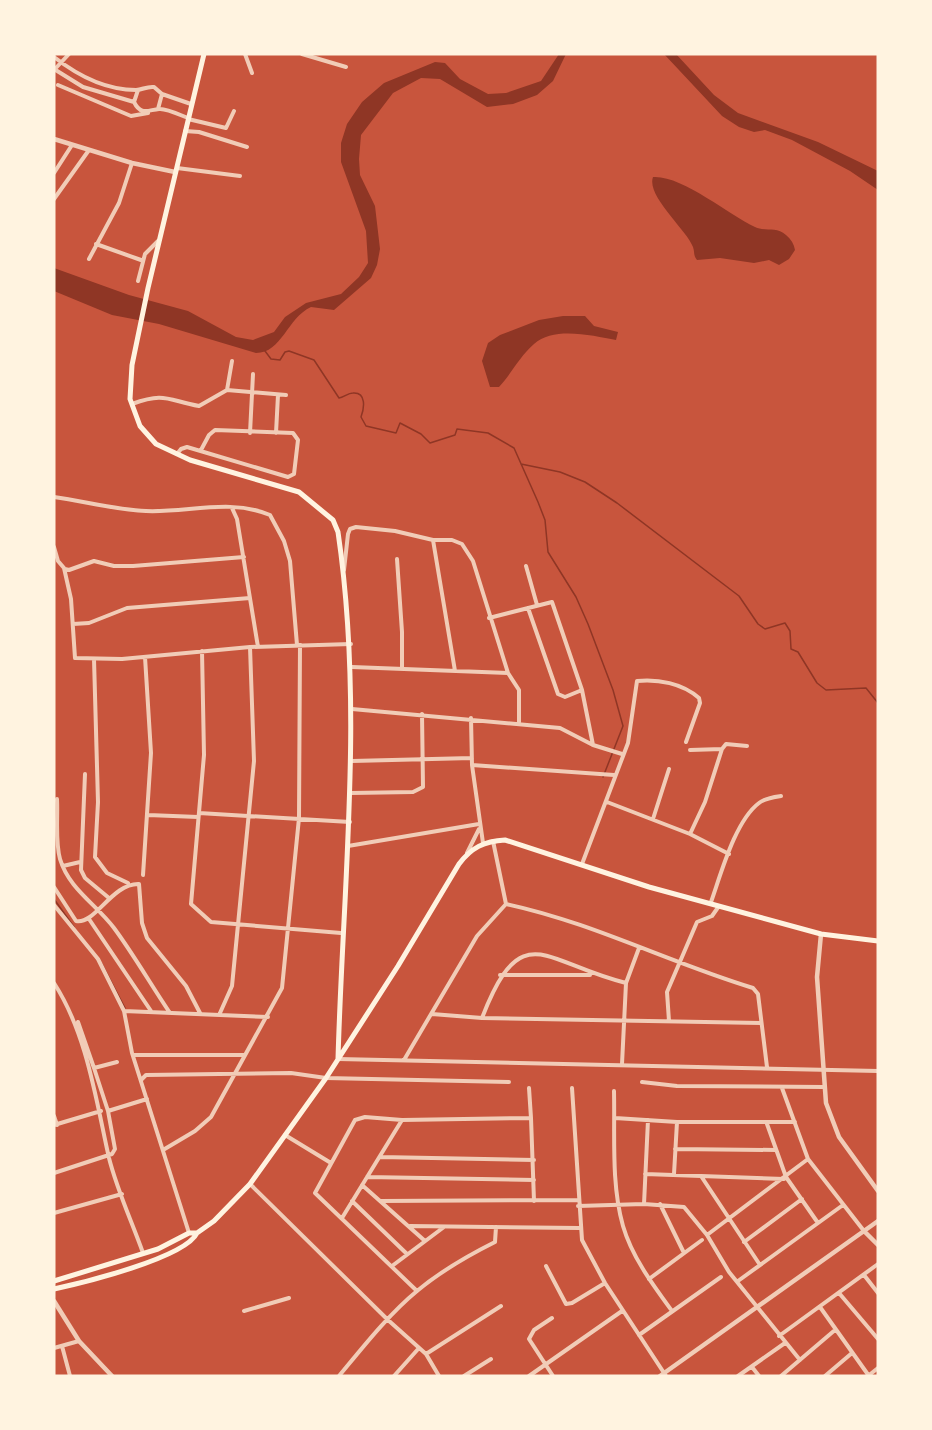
<svg xmlns="http://www.w3.org/2000/svg" width="932" height="1430" font-family="'Nunito Sans',sans-serif">
<style>
.water{fill:#8f3625}
.lines{fill:none;stroke-linecap:round;stroke-linejoin:round}
.stream{stroke:#8f3625;stroke-width:1.5}
.minor{stroke:#f1ccb7;stroke-width:4}
.tertiary{stroke:#f1ccb7;stroke-width:4.5}
.secondary{stroke:#fff3e0;stroke-width:5}
</style>
<rect width="100%" height="100%" fill="#c8553d"/>
<path class="water" d="M559 54H566L553 81 537 95 513 104 487 107 440 79 421 78 393 93 361 135 359 159 360 175 375 206 380 249 377 265 371 278 334 310 311 307C287 318 282 353 256 353L159 324 112 315 54 291V268L129 295 188 311 236 337 253 340 274 332 285 317 306 303 341 294 359 277 368 263 366 231 341 162V143L347 124 362 102 384 83 435 62 445 63 460 79 488 94 506 93 541 81Z
M664 54H676L714 95 738 113 818 142 878 171V190L850 171 792 140 765 130 754 132 739 127 722 116Z
M653 177C682 175 729 215 755 227 766 232 776 226 786 235 791 239 794 244 795 250L789 259 779 265 769 260 754 263 720 258 697 260C693 255 695 253 693 247 687 230 646 196 653 177Z
M563 316H585L594 326 618 332 616 340C593 336 554 326 534 344 520 356 511 374 499 387H490L482 361 488 343 500 335 539 320Z"/>
<g class="lines">
<path class="stream" d="M265 351 271 359 280 360 285 352 289 351 314 360 339 398C344 397 348 393 353 393 367 392 364 409 361 417L366 426 396 433 400 423 421 434 430 443 455 435 457 429 488 433 514 448 538 502 545 520 548 552 576 597 588 624 613 690 623 726 603 777
M521 464 560 472 585 482 617 503 739 596 758 624 765 629 785 623 790 631 791 649 798 652 817 683 826 690 866 688 878 703
M54 899 74 927
M102 964 125 1008"/>
<path class="minor" d="M245 54 252 73
M302 54 346 67
M54 57C77 75 106 90 136 90 142 90 147 86 154 87L162 94 191 104
M54 69 83 87 134 102C141 116 148 110 159 109 166 108 180 115 188 118
M54 70 69 54
M58 85 131 116 148 113
M134 102 138 90
M158 109 162 94
M188 119 226 128 234 111
M185 131 199 132 247 147
M177 168 240 176
M54 173 72 145
M54 199 89 150
M96 244 141 260
M89 259 119 203 132 163
M138 281 145 254 158 241
M227 390 232 361
M132 404C165 392 167 400 199 406L227 390 286 395
M250 433 253 374
M276 433 278 395
M177 454 181 449 187 447 288 477 294 474 298 440 293 433 215 430 209 435 201 450
M54 497C84 501 116 510 146 511 187 513 230 498 270 515L284 541 290 561 297 645
M232 508 237 519 258 647
M433 540 455 671
M54 547 58 561 64 568 71 599 75 658 122 659 250 647 351 644
M397 559 402 632V668
M526 566 537 605
M65 569 69 570 94 561 114 566H133L244 557
M344 570 348 534 350 529 356 527 395 531 433 540H452L462 544 473 561 508 673 519 690V722
M528 608 558 694 565 697 582 690
M489 618 552 602 582 690 593 745
M73 624 89 623 127 608 250 598
M202 651 204 755 191 904 211 922 341 933
M94 659 98 802 95 857 107 873 128 883
M352 667 508 673
M352 709 560 728 593 745 622 754
M471 718 472 765 483 843
M690 750 722 749 726 744 747 746
M352 761 472 758
M472 765 614 775
M85 774 81 870 85 878 109 898
M351 793 413 792 423 787 422 714
M57 799C58 818 55 841 60 859 69 889 96 904 114 928 134 955 151 985 170 1013
M607 802 690 834 729 854
M199 813 350 822
M148 815 198 817
M653 819 669 769
M690 834 705 802 722 749
M493 841 506 904
M348 846 479 824
M467 853 479 829
M582 864 628 743 637 681C658 679 682 683 699 698L700 703 686 742
M63 866 80 862
M143 875 151 753 145 657
M54 887 76 921C95 925 112 883 139 884L142 923 147 938 186 986 200 1013
M711 902C721 874 735 821 759 803 765 798 774 797 781 796
M506 904C591 922 670 963 753 988L758 994 767 1067
M54 905 98 959 124 1011 132 1053 189 1233
M89 919 151 1011
M500 975H590
M54 983C87 1034 96 1100 109 1158 117 1190 132 1222 143 1253
M124 1011 268 1017
M220 1013 232 986 254 761 250 647
M432 1014 482 1018 761 1023
M482 1018C522 915 544 963 626 983
M669 1021 667 992 697 922 712 916 719 906
M78 1022 94 1068
M133 1055H244
M338 1059 878 1071
M404 1060 477 936 506 904
M622 1064 626 983 639 948
M141 1080 146 1075 291 1073 326 1078 509 1082
M642 1082 677 1086 823 1087
M529 1088 531 1118
M572 1088 582 1240 605 1283 666 1376
M782 1088 808 1159 864 1231
M614 1091C615 1135 611 1184 623 1226 632 1257 653 1285 672 1311
M108 1111 94 1068 117 1062
M54 1116 57 1125
M615 1118 677 1122H795
M767 1124 786 1177 818 1223
M54 1125 101 1111
M285 1135 331 1163
M675 1149 776 1150
M163 1150 195 1131 211 1117 282 988 299 818 300 645
M380 1157 534 1160
M54 1173 112 1154 115 1149 108 1111 147 1099
M645 1174 784 1179
M674 1174 677 1122
M701 1176 760 1265
M367 1177 534 1180
M250 1184 388 1320 426 1354 439 1376
M362 1185 425 1241
M352 1201 407 1254
M381 1201 578 1200
M644 1204 648 1120
M660 1204 684 1253
M578 1206 644 1204 684 1207 707 1235 729 1272 800 1360
M54 1213 122 1194
M342 1218 402 1120
M410 1226 579 1228
M707 1235 808 1159
M744 1242 802 1199
M392 1266 444 1227
M546 1266 566 1304 572 1303 605 1283
M864 1275 878 1293
M649 1279 702 1240
M738 1281 843 1205
M417 1291 315 1193 355 1120 365 1117 402 1120 531 1118 534 1201
M839 1293 878 1339
M820 1307 869 1376
M244 1311 289 1298
M552 1318 534 1330 529 1339 553 1376
M639 1335 721 1277
M779 1336 878 1264
M62 1346 70 1376
M54 1348 79 1341
M426 1354 501 1306
M752 1367 759 1376
M339 1376C363 1347 388 1315 417 1291 441 1271 467 1256 495 1242L496 1227
M394 1376 419 1348
M464 1376 491 1359
M529 1376 622 1311
M738 1376 785 1343
M781 1376 835 1330
M825 1376 852 1353
M868 1376 878 1368"/>
<path class="tertiary" d="M54 139 132 163 175 172
M821 934 817 977 826 1103 839 1137 878 1191
M864 1231 878 1245
M54 1301 79 1341 112 1376
M660 1376 878 1221"/>
<path class="secondary" d="M204 54 148 288 132 365 130 399 140 426 156 444 190 460 299 492 333 520 338 532C364 709 343 881 338 1059
M54 1281 158 1249 189 1233H197L214 1221 250 1184 326 1078 398 966 459 864C471 848 484 841 505 840L649 887 821 934 878 941
M54 1289C82 1283 185 1258 197 1233"/>
</g>
<rect width="932" height="1430" fill="none" stroke="#fff3e0" stroke-width="111"/>
</svg>
